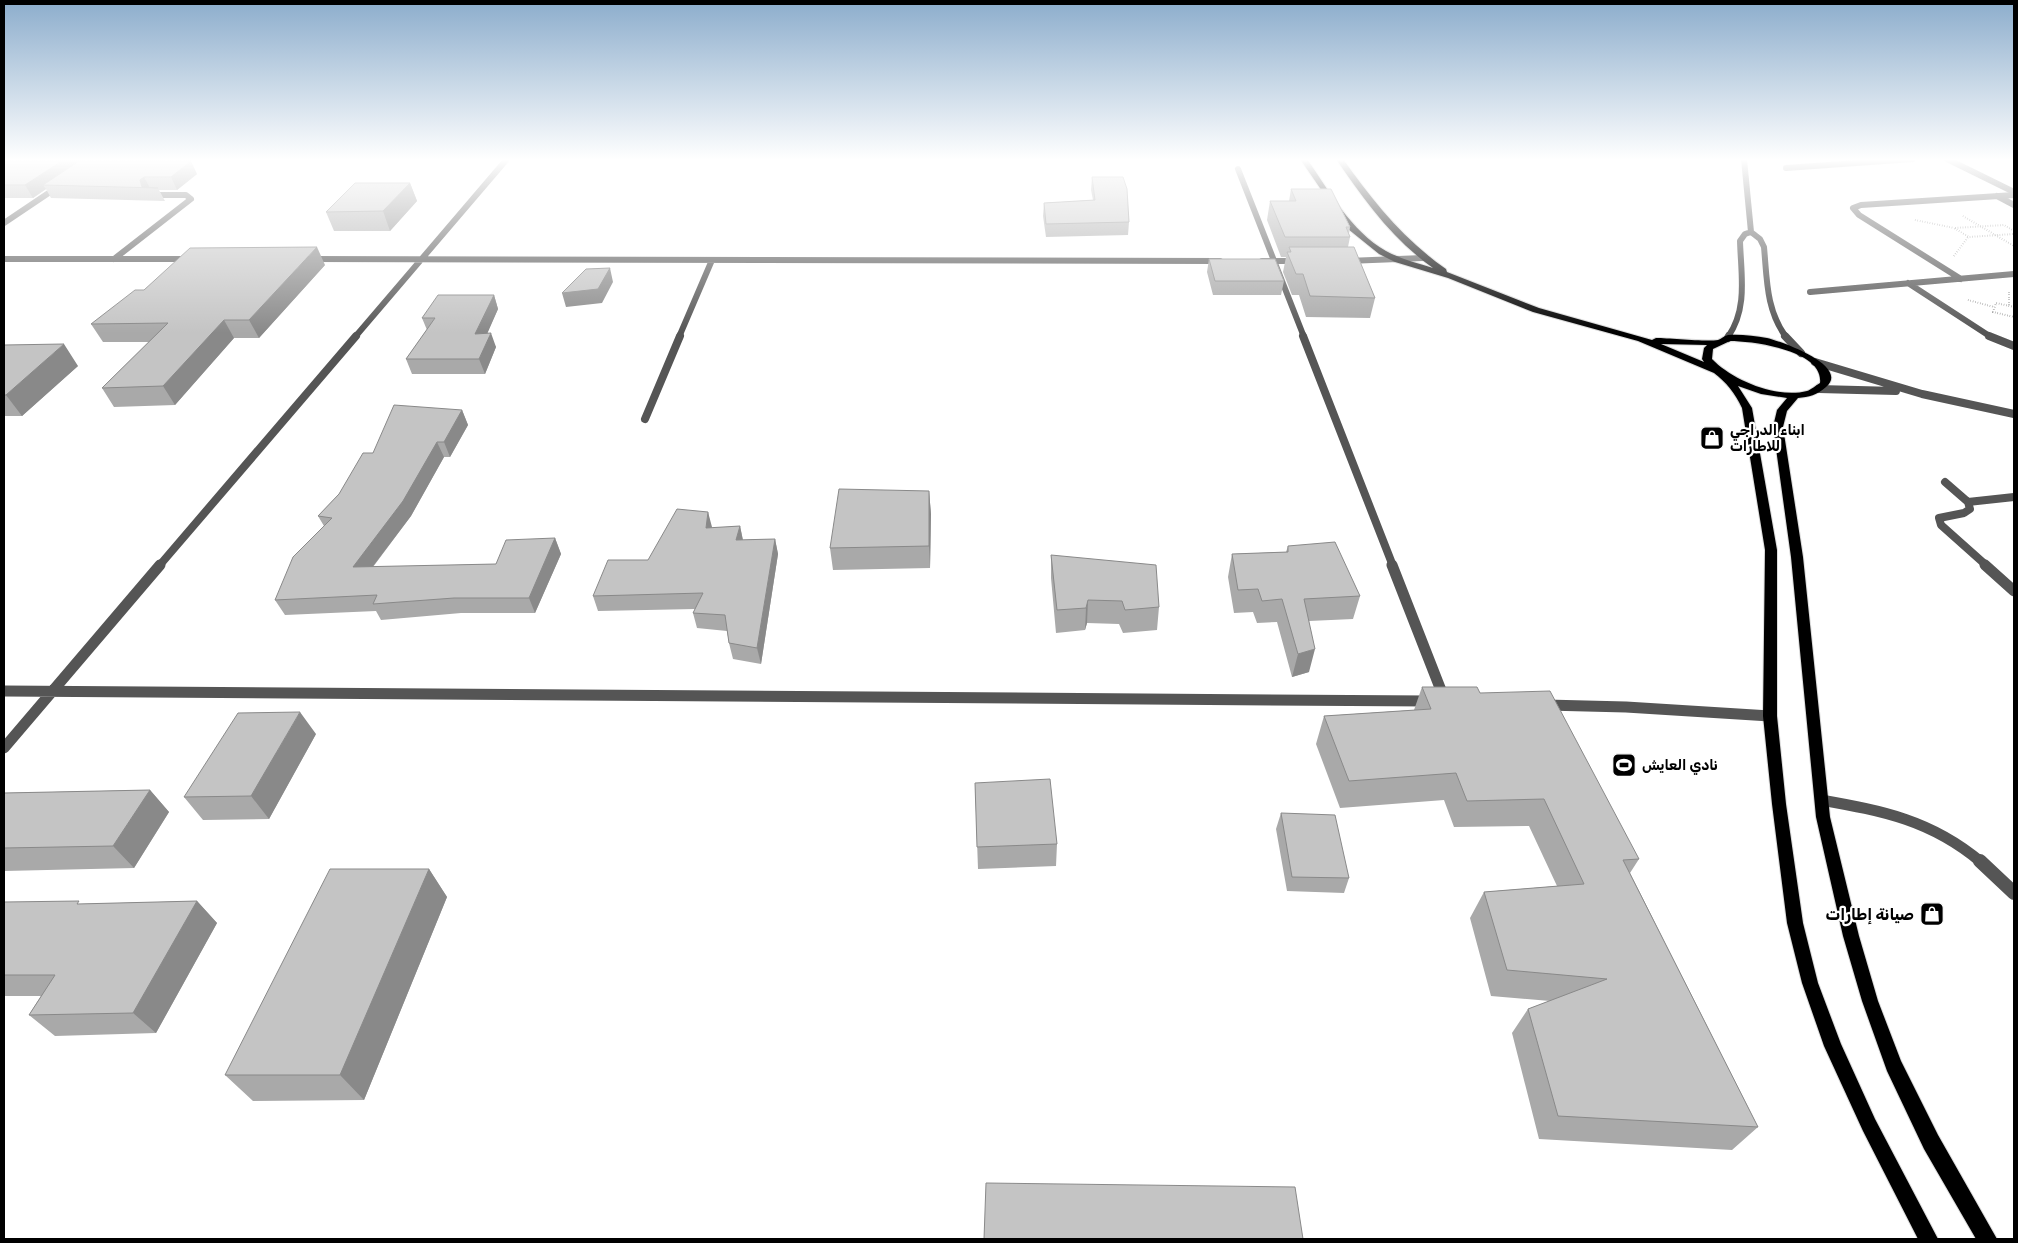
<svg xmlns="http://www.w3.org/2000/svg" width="2018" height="1243" font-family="Rubik,Vazirmatn,sans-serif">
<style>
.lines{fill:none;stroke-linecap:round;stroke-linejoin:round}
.primary-casing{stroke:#dbdbdb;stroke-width:2}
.path{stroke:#777;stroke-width:2;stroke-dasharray:0.5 2;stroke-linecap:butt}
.service{stroke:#555;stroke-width:6}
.minor-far3{stroke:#555;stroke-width:6}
.minor-far2{stroke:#555;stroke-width:8}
.minor-far1{stroke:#555;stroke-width:11}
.minor{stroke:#555;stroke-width:14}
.tertiary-far1{stroke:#555;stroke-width:6}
.tertiary{stroke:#555;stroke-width:8}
.primary{fill:#000;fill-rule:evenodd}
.wall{fill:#a9a9a9}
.shaded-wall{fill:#898989}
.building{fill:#c4c4c4;stroke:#898989}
.labels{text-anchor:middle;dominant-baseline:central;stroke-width:4.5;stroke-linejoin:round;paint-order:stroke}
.poi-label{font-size:14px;font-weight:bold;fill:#000;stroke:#fff;text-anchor:start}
.near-poi-label{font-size:16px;font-weight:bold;fill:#000;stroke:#fff;text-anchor:end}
</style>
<rect width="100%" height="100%" fill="#fff"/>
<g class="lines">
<g class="primary-casing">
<path id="primary" d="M1300 159H1307C1330 192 1351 231 1386 251 1401 259 1417 263 1433 268 1392 239 1364 200 1336 159H1343C1373 201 1403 239 1446 269L1447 272 1539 308 1652 340 1656 338C1670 338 1706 342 1718 340 1721 339 1724 336 1728 335 1740 334 1755 336 1767 338 1780 341 1851 366 1826 387 1817 395 1809 397 1798 398L1787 411 1783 427 1803 557 1830 817 1859 936 1878 1001 1901 1061 1938 1135 1997 1239H1976L1924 1149 1887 1071 1862 1001 1843 936 1816 817 1791 557 1773 427 1777 410 1787 398 1761 394 1738 386 1752 408 1777 550V716L1786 804 1803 923 1818 983 1841 1044 1875 1119 1938 1239H1918L1863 1131 1824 1046 1802 983 1787 923 1772 804 1763 716 1765 550 1742 408C1735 393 1726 382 1714 373L1638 341 1533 312 1448 278 1395 262 1379 254 1348 229ZM1730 341C1752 341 1824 350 1820 383 1816 385 1811 390 1807 391 1777 399 1732 380 1712 359L1713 349ZM1661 344 1707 345 1704 348 1702 359 1704 362Z"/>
</g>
<path class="path" d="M1963 216 2014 246
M1915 220 1954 228
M2014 231 2004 225 1954 228 1969 237 2014 234
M1954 256 1968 237
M2009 292V306
M1968 300 1994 307
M2014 307 1996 303 1993 312 2014 317"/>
<path class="service" d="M1947 159 2014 192
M1786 168 1913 159
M114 259 191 199 186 195H151"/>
<path class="minor-far3" d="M1238 169 1304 337
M1997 196 2014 205
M4 223 59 186
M4 259H190
M309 259 1220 261
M1262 261H1297
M1347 261 1423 258
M1961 279 1859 215 1853 208 1861 205 2014 195
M1908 283 1991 337
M1810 292 2014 274
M355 337 507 159
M679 337 712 260"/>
<path class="minor-far2" d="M1303 336 1393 566
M1989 336 2014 346
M645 419 680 336
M1945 482 1968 502 1970 509 1964 513 1939 518 1941 525 1987 566
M1968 502 2014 497
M159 566 356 336"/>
<path class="minor-far1" d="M1392 565 1444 698
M1985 565 2014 591
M4 691 1429 701
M1546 705 1626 707 1770 716
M4 748 160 565
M1821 800C1883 811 1931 820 1981 862"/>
<path class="minor" d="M1980 861 2014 893"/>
<path class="tertiary-far1" d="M1744 159 1751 232 1760 239 1764 247C1767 279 1766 310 1786 337
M1728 337C1748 308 1741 275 1740 241L1745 234 1751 232"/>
<path class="tertiary" d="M1785 336 1801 353
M1728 338 1729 336
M1815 362 1922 394 2014 414
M1819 389 1896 391"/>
<use href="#primary" class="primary"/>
</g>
<path class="wall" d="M10 159H167L164 161 197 174 177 190H159L165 201 51 198 46 189 33 198H4V163Z
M1092 177 1129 222 1128 235 1046 237 1043 216 1044 203 1093 200 1091 190Z
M410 183 417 201 390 231H334L326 212Z
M1291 189 1350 227 1349 234 1350 237 1348 247 1375 298 1370 318 1306 317 1299 295H1292L1283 272 1286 257H1281L1267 220 1270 201H1289Z
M1209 259 1284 281 1281 295H1213L1207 272Z
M325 265 259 338H234L175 405 114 407 102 388 149 342H103L91 324 144 290Z
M494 295 498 309 487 333 496 347 485 374H412L406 359 427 330 422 318Z
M4 345 78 366 22 416H4Z
M462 410 468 425 450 457H444L411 516 373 567 496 564 555 538 561 554 535 613H461L381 620 376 611 285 615 275 600 324 526 318 516 339 494 373 453Z
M929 491 931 514 930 568 833 570 830 548Z
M708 512 711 528 740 526 743 540 775 539 778 554 761 664 733 659 729 643 727 631 697 628 693 613 695 609 598 611 593 596 648 560Z
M1288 546 1360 596 1353 619 1309 621V672L1292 677 1277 622 1257 623 1253 612 1234 613 1228 577 1232 554 1286 552Z
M1051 555 1159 607 1157 630 1123 633 1119 624 1087 623 1085 630 1056 633 1051 578Z
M1422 687 1480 693 1639 859 1630 873 1758 1127 1732 1150 1539 1139 1512 1033 1528 1009 1550 1001 1491 996 1470 918 1484 892 1557 886 1529 826 1454 827 1444 800 1340 808 1316 744 1324 716 1414 710Z
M316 734 269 819 203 820 184 797Z
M975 783 1057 844 1056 866 978 869Z
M150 790 169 812 134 868 4 871V793Z
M1281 813 1349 878 1344 893 1287 891 1276 829Z
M429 869 447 897 364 1100 253 1101 225 1075Z
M197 901 217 923 156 1033 55 1036 29 1015 41 996H4V902L81 904Z"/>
<path class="shaded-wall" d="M65 159H91L43 185 46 189 33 198 25 185Z
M144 159H167L149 173 142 161Z
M191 161 197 174 177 190 171 177Z
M144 177 150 188 142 187 140 180Z
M410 183 417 201 390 231 383 211Z
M317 247 325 265 259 338 249 320Z
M610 268 613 282 602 303 566 307 562 293Z
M494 295 498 309 481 348 475 334Z
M224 320 234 338 175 405 163 386Z
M491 333 496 347 485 374 479 359Z
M64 344 78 366 22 416 6 395Z
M462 410 468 425 450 457 444 442Z
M437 442 444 457 411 516 361 582 353 567Z
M929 491 931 514 930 568 929 546Z
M708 512 712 527 710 544 706 528Z
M740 526 743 541 736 540Z
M555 538 561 554 535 613 529 598Z
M775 539 778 554 761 664 757 648Z
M1088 600 1087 623 1085 630 1086 608Z
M1315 649 1309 672 1292 677 1298 654Z
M300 712 316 734 269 819 251 796Z
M150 790 169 812 134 868 113 846Z
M429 869 447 897 364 1100 340 1075Z
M197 901 217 923 156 1033 133 1013Z"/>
<path class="building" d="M10 159H65L25 185H4V163Z
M82 159H144L142 161H191L171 177H144L140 180 142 187 158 188 43 185Z
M1092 177H1123L1127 189 1129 222 1046 224 1044 203 1095 200Z
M355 183H410L383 211 326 212Z
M1291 189H1331L1350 227H1346L1350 237H1285L1270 201H1296Z
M317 247 249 320H224L163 386 102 388 168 323 91 324 135 290H144L190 248Z
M1289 247H1354L1375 298 1310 296 1303 274H1296L1287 252H1291Z
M1209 259H1275L1284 281H1215Z
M610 268 598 289 562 293 586 269Z
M438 295H494L475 334 491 333 479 359H406L435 318H422Z
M64 344 6 395H4V345Z
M394 405 462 410 444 442H437L403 501 353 567 496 564 506 540 555 538 529 598H454L373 604 377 595 275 600 293 557 332 518 318 516 339 494 363 453H373Z
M839 489 929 491V546L830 548Z
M677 509 708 512 706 528 740 526 736 540 775 539 757 648 729 643 725 615 693 613 703 593 593 596 608 560H648Z
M1335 542 1360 596 1304 599 1315 649 1298 654 1282 599 1262 601 1258 589 1238 590 1232 554 1288 552V546Z
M1051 555 1156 565 1159 607 1125 610 1122 601 1088 600 1086 608 1057 610Z
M1422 687H1477L1480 693 1550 691 1639 859 1623 860 1758 1127 1558 1116 1528 1009 1607 979 1507 970 1484 892 1584 884 1544 799 1467 801 1456 773 1349 781 1324 716 1431 709Z
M300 712 251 796 184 797 238 713Z
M1050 779 1057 844 977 847 975 783Z
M150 790 113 846 4 848V793Z
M1281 813 1335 815 1349 878 1292 877Z
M330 869H429L340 1075H225Z
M79 901 77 904 197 901 133 1013 29 1015 55 975H4V902Z
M986 1183 1295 1187 1303 1239H984Z"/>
<linearGradient id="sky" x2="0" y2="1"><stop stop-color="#8cadcc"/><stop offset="0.48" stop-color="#fff"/><stop offset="1" stop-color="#fff" stop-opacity="0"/></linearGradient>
<rect width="2018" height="333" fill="url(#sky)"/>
<defs>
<g id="shop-square" transform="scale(1.25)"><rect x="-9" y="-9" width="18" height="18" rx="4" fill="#000" stroke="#fff"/><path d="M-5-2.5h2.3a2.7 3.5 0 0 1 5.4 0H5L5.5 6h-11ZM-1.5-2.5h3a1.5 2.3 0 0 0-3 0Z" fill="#fff"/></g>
<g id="stadium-square" transform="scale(1.25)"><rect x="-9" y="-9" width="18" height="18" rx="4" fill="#000" stroke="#fff"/><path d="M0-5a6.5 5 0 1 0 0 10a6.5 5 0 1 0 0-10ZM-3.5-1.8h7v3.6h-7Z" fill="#fff"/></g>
</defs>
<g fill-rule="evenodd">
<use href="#shop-square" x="1712" y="438"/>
<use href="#stadium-square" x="1624" y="765"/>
<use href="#shop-square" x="1932" y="914"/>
</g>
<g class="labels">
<g class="poi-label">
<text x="1730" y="430">ابناء الدراجي<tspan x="1730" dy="16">للاطارات</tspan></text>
<text x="1642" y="765">نادي العايش</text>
</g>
<g class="near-poi-label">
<text x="1914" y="914">صيانة إطارات</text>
</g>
</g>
<rect width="2018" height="1243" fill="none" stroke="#000000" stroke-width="10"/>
</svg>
